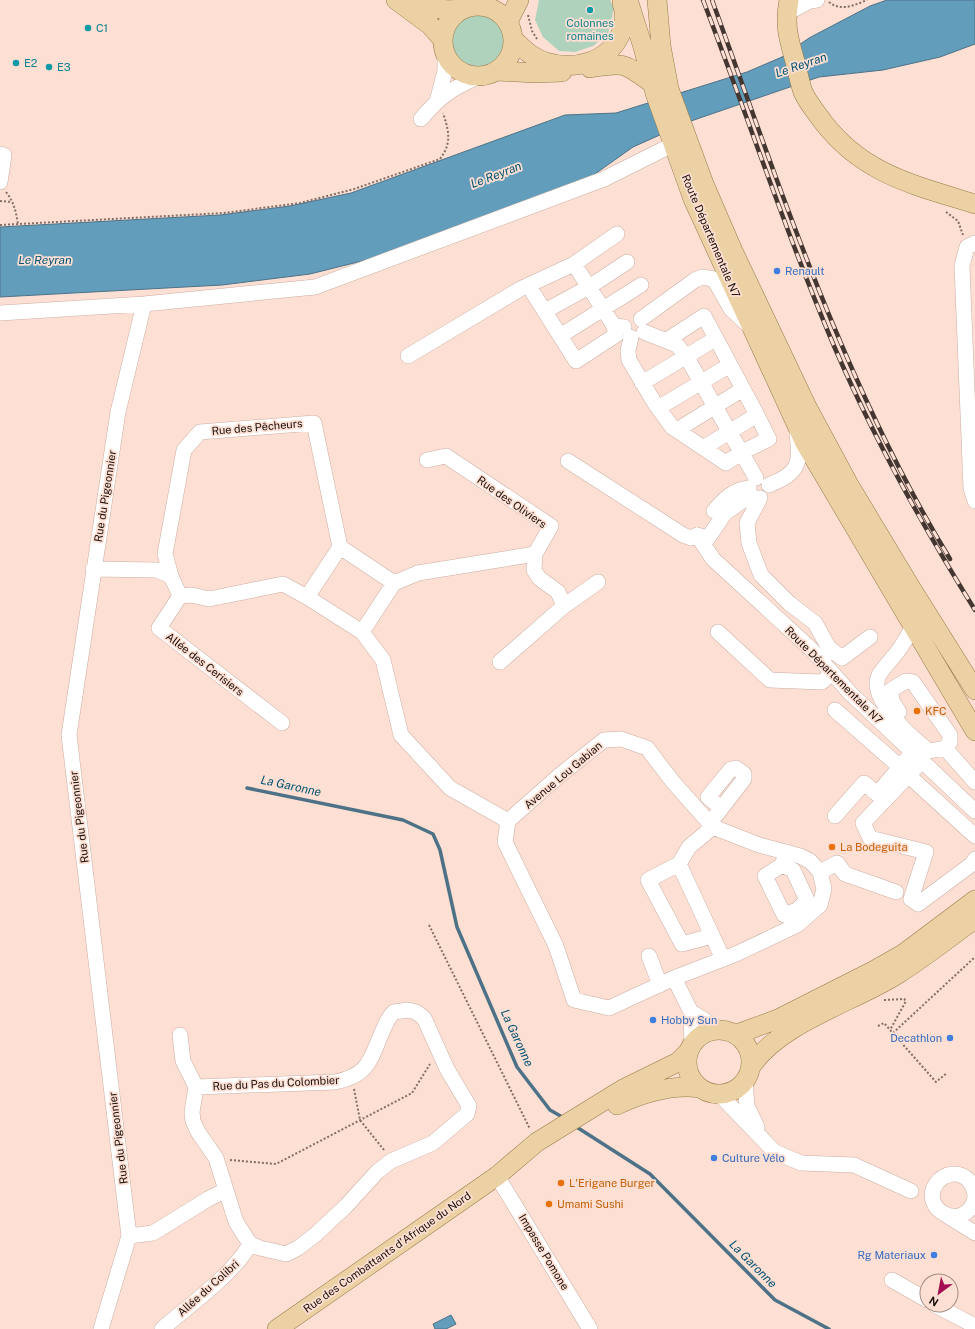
<svg xmlns="http://www.w3.org/2000/svg" width="975" height="1329" font-family="'Public Sans',sans-serif">
<style>
.green{fill:#afd2bc}
.water{fill:#639dbc;stroke:#4d7287}
.lines{fill:none;stroke-linecap:round;stroke-linejoin:round}
.stream{stroke:#4d7287;stroke-width:3.5}
.minor-casing{stroke:#cbaea3;stroke-width:16}
.major-casing{stroke:#9a7947;stroke-width:20}
.path{stroke:#826f67;stroke-width:2;stroke-dasharray:2 2;stroke-linecap:butt}
.minor{stroke:#fff;stroke-width:15}
.major{stroke:#ecd1a4;stroke-width:19}
.rail-casing{stroke:#443631;stroke-width:4.5}
.rail{stroke:#fddfd3;stroke-width:3;stroke-dasharray:9;stroke-linecap:butt}
.culture-dot{fill:#0f9aa8;stroke:#fddfd3;stroke-width:1.5}
.shop-dot{fill:#3f7fe0;stroke:#fddfd3;stroke-width:1.5}
.food-dot{fill:#e8710a;stroke:#fddfd3;stroke-width:1.5}
.labels{text-anchor:middle;dominant-baseline:central;stroke-width:3.5;stroke-linejoin:round;paint-order:stroke}
.culture-label{font-size:11px;fill:#0d838f;stroke:#fddfd3;text-anchor:start}
.street-label{font-size:11px;fill:#190f0b;stroke:#fddfd3}
.shop-label{font-size:11px;fill:#366cbe;stroke:#fddfd3;text-anchor:start}
.food-label{font-size:11px;fill:#c56008;stroke:#fddfd3;text-anchor:start}
.water-label{font-size:12px;font-style:italic;fill:#005271;stroke:#fddfd3}
</style>
<rect width="100%" height="100%" fill="#fddfd3"/>
<path class="green" d="M539 0H610L614 8 608 34 593 46 575 52 559 51 543 37 535 20Z
M452 41a26 26 0 1 1 52 0a26 26 0 1 1-52 0Z"/>
<path class="water" d="M887 0H975V44L940 57 883 70 819 77 691 121 633 147 585 181 386 255 310 274 222 285 0 297V227L220 215 290 206 351 193 565 115 616 113 747 72 782 57 809 38 870 6Z
M451 1315 456 1324 446 1329H435L433 1324Z"/>
<g class="lines">
<path class="stream" d="M247 788 403 820 433 834 440 850 457 927 517 1067 550 1110 564 1118
M575 1126 650 1174 775 1300 829 1329"/>
<g class="minor-casing">
<path id="minor" d="M795 9 810 1 817 0
M438 98 445 71V54
M421 119C441 95 451 89 480 76
M0 154 4 155 0 182
M975 243 967 247 962 266 971 488 975 501
M574 264 617 234
M528 285 576 361 616 335 614 326
M545 311 589 287 627 262
M0 313 144 304 315 287 604 179 672 145
M641 319 695 280 702 277 714 279 731 309 748 325
M644 332 677 345 686 356 756 478
M560 336 641 285
M631 337 628 351 629 360 654 402 672 427 726 463 742 452 769 439 757 415
M667 340 704 316 757 415 703 448
M408 356 520 289 574 264 614 326 624 327
M642 383 715 339
M658 408 730 365
M677 430 743 389
M568 461 683 535 691 538 697 535
M769 485C799 473 801 464 797 434
M760 498 747 523 749 543 761 575 789 603 815 623 829 648 822 662
M714 511C723 500 734 489 749 488
M697 535 713 559 811 649 850 693 975 811
M697 535 708 538 725 513 751 495
M93 569 157 570 171 576 180 596 192 595 209 599 283 584 307 597
M171 576 165 554 184 450 200 432 314 423 340 547
M394 583 418 573 535 554 551 526 446 456 427 460
M180 596 159 628 282 723
M564 606 598 582
M913 627C908 635 904 643 898 651 892 659 884 667 879 675 867 698 913 739 929 751L945 748 975 782
M362 632 394 583 340 547 307 597 362 632 383 660 401 735 450 788 508 821
M718 632 770 680 822 682 832 673
M829 648 842 658 870 637
M500 662 564 606 558 592 539 578 534 570 535 554
M835 710 900 767 913 752
M899 712 892 701 891 690 906 681 913 682 950 735V742L945 748
M922 761 863 823 870 838 926 852 911 899 918 904 972 864 975 859
M908 775 975 836
M835 816 864 783 877 794 900 767
M710 823 744 779V774L736 768 731 769 708 797 721 808
M679 864 689 847 713 827
M782 865 793 870 807 900 797 910 784 915 765 876 782 865 787 852
M820 872 837 863 845 874 896 892
M712 936 682 944 648 880 679 864 723 959
M649 956 660 985
M674 978 609 1008 574 1000 556 946 505 842 508 821 560 775 604 740 621 739 647 748 673 782 713 827 759 845 800 856 810 861 820 872 824 889 820 905 797 925 736 954 674 978 691 1012
M180 1035 183 1061 196 1087
M692 1044 691 1012 719 1029
M745 1081 747 1106 757 1127
M719 1094 775 1152 801 1163 854 1165 911 1191
M497 1176 590 1329
M975 1198C975 1184 966 1173 952 1174 946 1175 940 1178 936 1184 919 1209 964 1234 975 1199
M946 1215 975 1233
M129 1236 153 1233 208 1199 226 1190 236 1222 250 1244 260 1248 286 1254 298 1248 315 1235 346 1206 377 1172 391 1161 433 1143 447 1131 467 1114 469 1106 447 1069 424 1018 416 1012 408 1010 394 1012C388 1017 386 1024 383 1030 370 1059 370 1075 335 1082L196 1087 192 1112 193 1121 198 1132 216 1158 226 1190
M892 1280 927 1300
M935 1305 975 1326
M101 1329 129 1236 69 735 118 412 144 304
M162 1329C188 1306 234 1274 250 1244"/>
</g>
<g class="major-casing">
<path id="major" d="M396 0 430 25 443 40
M628 0 643 47 655 93 693 199 805 443 975 731
M657 0 661 46 669 89 704 184 733 251 807 407 849 485 911 588 975 690
M789 0C784 26 789 40 796 65 798 74 800 83 803 92 808 103 816 112 823 122 864 175 915 185 975 204
M405 4 448 10 462 9
M443 41a35 35 0 1 1 70 0a35 35 0 1 1-70 0Z
M508 22 519 0
M514 40C524 49 532 58 546 62 575 71 609 62 621 33 625 22 626 15 622 3
M590 68C625 62 624 63 653 84
M497 71 534 73 562 72
M687 1062a32 32 0 1 1 64 0a32 32 0 1 1-64 0Z
M737 1034 778 1019 873 971 903 954 975 900
M752 1065C782 1022 854 1002 898 974 925 957 950 937 975 919
M617 1105C643 1093 671 1084 700 1088
M277 1329 497 1176 537 1142 623 1089 678 1062 687 1053"/>
</g>
<path class="path" d="M829 2C841 12 855 5 867 0
M528 15 532 31 537 39
M6 192C14 202 16 212 18 224
M0 201 12 202
M946 212 958 221 963 235
M0 225 224 213 300 203 354 189 440 159C452 143 449 131 443 113
M429 925 530 1129
M884 1000 904 999 906 1001 890 1030
M878 1026 884 1023 936 1082 947 1073
M893 1033 975 957
M354 1089 360 1120 384 1150
M230 1160 276 1164 412 1093 430 1064"/>
<use href="#minor" class="minor"/>
<use href="#major" class="major"/>
<g class="rail-casing">
<path id="rail" d="M703 0C747 115 786 233 834 346 874 439 922 525 975 610
M712 0C781 190 844 385 950 559"/>
</g>
<use href="#rail" class="rail"/>
</g>
<g class="culture-dot">
<circle cx="590" cy="10" r="4"/>
<circle cx="88" cy="28" r="4"/>
<circle cx="16" cy="63" r="4"/>
<circle cx="49" cy="67" r="4"/>
</g>
<g class="shop-dot">
<circle cx="777" cy="271" r="4"/>
<circle cx="653" cy="1020" r="4"/>
<circle cx="950" cy="1038" r="4"/>
<circle cx="714" cy="1158" r="4"/>
<circle cx="934" cy="1255" r="4"/>
</g>
<g class="food-dot">
<circle cx="917" cy="711" r="4"/>
<circle cx="832" cy="847" r="4"/>
<circle cx="561" cy="1183" r="4"/>
<circle cx="549" cy="1204" r="4"/>
</g>
<g class="labels">
<g class="culture-label">
<text x="590" y="23" text-anchor="middle">Colonnes<tspan x="590" dy="13">romaines</tspan></text>
<text x="96" y="28">C1</text>
<text x="24" y="63">E2</text>
<text x="57" y="67">E3</text>
</g>
<g class="street-label">
<text transform="translate(711 236) rotate(67)">Route Départementale N7</text>
<text transform="translate(257 427) rotate(-5)">Rue des Pêcheurs</text>
<text transform="translate(105 496) rotate(-81)">Rue du Pigeonnier</text>
<text transform="translate(512 502) rotate(35)">Rue des Oliviers</text>
<text transform="translate(205 664) rotate(38)">Allée des Cerisiers</text>
<text transform="translate(834 675) rotate(45)">Route Départementale N7</text>
<text transform="translate(563 775) rotate(-40)">Avenue Lou Gabian</text>
<text transform="translate(79 817) rotate(-97)">Rue du Pigeonnier</text>
<text transform="translate(276 1083) rotate(-3)">Rue du Pas du Colombier</text>
<text transform="translate(118 1138) rotate(-97)">Rue du Pigeonnier</text>
<text transform="translate(387 1252) rotate(-35)">Rue des Combattants d'Afrique du Nord</text>
<text transform="translate(544 1252) rotate(59)">Impasse Pomone</text>
<text transform="translate(208 1288) rotate(-42)">Allée du Colibri</text>
</g>
<g class="shop-label">
<text x="785" y="271">Renault</text>
<text x="661" y="1020">Hobby Sun</text>
<text x="942" y="1038" text-anchor="end">Decathlon</text>
<text x="722" y="1158">Culture Vélo</text>
<text x="926" y="1255" text-anchor="end">Rg Materiaux</text>
</g>
<g class="food-label">
<text x="925" y="711">KFC</text>
<text x="840" y="847">La Bodeguita</text>
<text x="569" y="1183">L'Erigane Burger</text>
<text x="557" y="1204">Umami Sushi</text>
</g>
<g class="water-label">
<text transform="translate(801 65) rotate(-19)">Le Reyran</text>
<text transform="translate(496 175) rotate(-21)">Le Reyran</text>
<text x="45" y="260">Le Reyran</text>
<text transform="translate(291 786) rotate(12)">La Garonne</text>
<text transform="translate(517 1038) rotate(65)">La Garonne</text>
<text transform="translate(753 1264) rotate(45)">La Garonne</text>
</g>
</g>
<g transform="translate(939 1293) rotate(212)"><circle r="19" fill="#fddfd3" stroke="#a28c83"/>
<path d="M0-3L7 15L0 10L-7 15Z" fill="#a20e51"/>
<text y="-6" font-size="11" font-weight="bold" text-anchor="middle" fill="#190f0b">N</text>
</g>
</svg>
